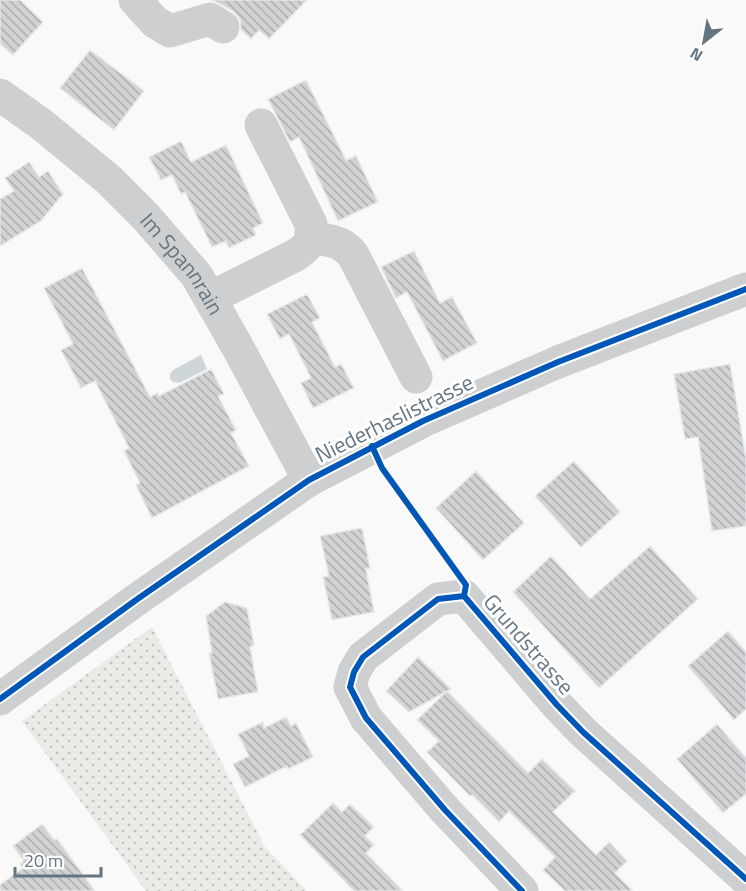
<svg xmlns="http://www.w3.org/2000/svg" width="746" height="891" font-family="'Titillium Web',sans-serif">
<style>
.grass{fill:url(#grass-dots)}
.water{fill:#ced6d9}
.building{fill:url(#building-back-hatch);stroke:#e8e8e8;stroke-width:1.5}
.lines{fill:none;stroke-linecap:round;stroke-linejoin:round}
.minor{stroke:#cecfd0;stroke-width:33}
.cycleway-casing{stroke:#fff;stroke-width:10}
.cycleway{stroke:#0057b8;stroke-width:6}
.labels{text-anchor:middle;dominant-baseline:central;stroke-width:6;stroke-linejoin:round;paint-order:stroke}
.street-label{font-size:22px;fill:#657683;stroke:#fff}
</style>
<defs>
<pattern id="grass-dots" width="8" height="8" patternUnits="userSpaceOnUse" patternTransform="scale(1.5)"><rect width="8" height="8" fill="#e8ebe6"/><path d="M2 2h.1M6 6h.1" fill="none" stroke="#c0c3c0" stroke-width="1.8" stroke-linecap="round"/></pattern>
<pattern id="building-back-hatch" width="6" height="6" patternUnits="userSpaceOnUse" patternTransform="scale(1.5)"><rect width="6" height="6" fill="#d0d2d3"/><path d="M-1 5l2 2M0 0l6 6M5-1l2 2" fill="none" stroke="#acafb1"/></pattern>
</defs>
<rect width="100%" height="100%" fill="#f9f9f9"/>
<path class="grass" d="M152 627 265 847 307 891H146L22 721Z"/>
<path class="water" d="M201 355 207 369 179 383 173 382 170 379V374L173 370Z"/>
<path class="building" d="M0 0H20L43 22 13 55 0 44Z
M210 0H307L269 39 259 30 251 39 241 30 240 19 233 11 219 3Z
M90 50 144 91 114 130 60 88Z
M306 80 346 160 356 156 378 202 338 221 299 137 290 142 268 99Z
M181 141 191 162 226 145 263 223 253 228 256 235 229 248 226 241 212 247 185 192 181 194 172 175 161 180 149 157Z
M29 162 39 177 48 171 63 194 41 221 0 246V199L14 191 5 178Z
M414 251 440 303 452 297 477 343 443 361 407 292 396 298 381 267Z
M82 268 150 397 157 393 159 396 211 369 224 394 218 396 236 430 231 433 249 466 152 518 136 485 140 483 124 451 129 448 95 381 81 388 61 350 73 344 44 288Z
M307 294 320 318 312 322 335 367 341 364 354 388 313 408 301 383 311 378 289 334 280 339 267 314Z
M730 364 746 459V526L712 531 698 437 685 439 674 374Z
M574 461 620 512 581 547 535 496Z
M476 471 524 523 483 560 436 508Z
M362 528 370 568 366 569 374 612 332 620 323 577 329 576 320 536Z
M650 546 698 599 599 688 513 592 551 556 590 599Z
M225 602 247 608 254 645 250 647 258 692 218 699 209 653H212L206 616Z
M728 631 746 652V709L734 720 688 666Z
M418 657 451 689 447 691 528 773 542 759 575 791 553 812 596 855 609 842 627 861 615 873 633 891H565L543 870 555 857 509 811 499 822 472 795 470 796 427 752 439 741 417 720 447 691 409 712 386 691Z
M286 717 291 726 296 723 313 757 288 769 287 766 245 787 233 764 249 756 238 734 263 722 264 728Z
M717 724 746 758V794L723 813 677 759Z
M333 803 342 812 350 804 374 827 365 836 374 845 366 853 403 891H354L300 835Z
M42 824 54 840 57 839 95 891H0V885L23 868 20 864 24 861 13 846Z"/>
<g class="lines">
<g class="minor">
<path d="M135 0 155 22 170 31 210 19 223 27"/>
<path id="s1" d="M0 95 41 124 108 179 146 217 197 276 237 346 309 480"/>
<path d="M312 237C328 241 342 240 353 255L416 377"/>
<path d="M210 298 294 256C309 247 312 242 311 224L261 125"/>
<path d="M0 699 136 600 309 480 423 421 558 362 746 289"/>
<path d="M522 891 445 810 366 718 350 687 354 672 363 657 438 599 464 596 557 705 583 732 746 879"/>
</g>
<g class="cycleway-casing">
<path id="cycleway" d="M372 446 382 468 466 585 464 596
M0 699 136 600 309 480 423 421 558 362 746 289
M522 891 445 810 366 718 350 687 354 672 363 657 438 599 464 596 557 705 583 732 746 879"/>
</g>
<use href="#cycleway" class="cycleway"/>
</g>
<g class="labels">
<g class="street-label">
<text stroke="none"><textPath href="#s1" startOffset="250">Im Spannrain</textPath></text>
<text transform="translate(394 418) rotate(-26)">Niederhaslistrasse</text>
<text transform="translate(529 644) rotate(49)">Grundstrasse</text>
</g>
</g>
<g transform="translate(704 42) rotate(211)" stroke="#ffffff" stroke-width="4.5" paint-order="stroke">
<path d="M0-4.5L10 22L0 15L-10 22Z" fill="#657683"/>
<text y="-9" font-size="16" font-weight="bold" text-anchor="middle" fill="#657683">N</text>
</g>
<path d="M15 867v9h86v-9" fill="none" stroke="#657683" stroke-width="3"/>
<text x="24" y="867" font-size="18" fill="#657683" stroke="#ffffff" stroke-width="4.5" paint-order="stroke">20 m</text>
</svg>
